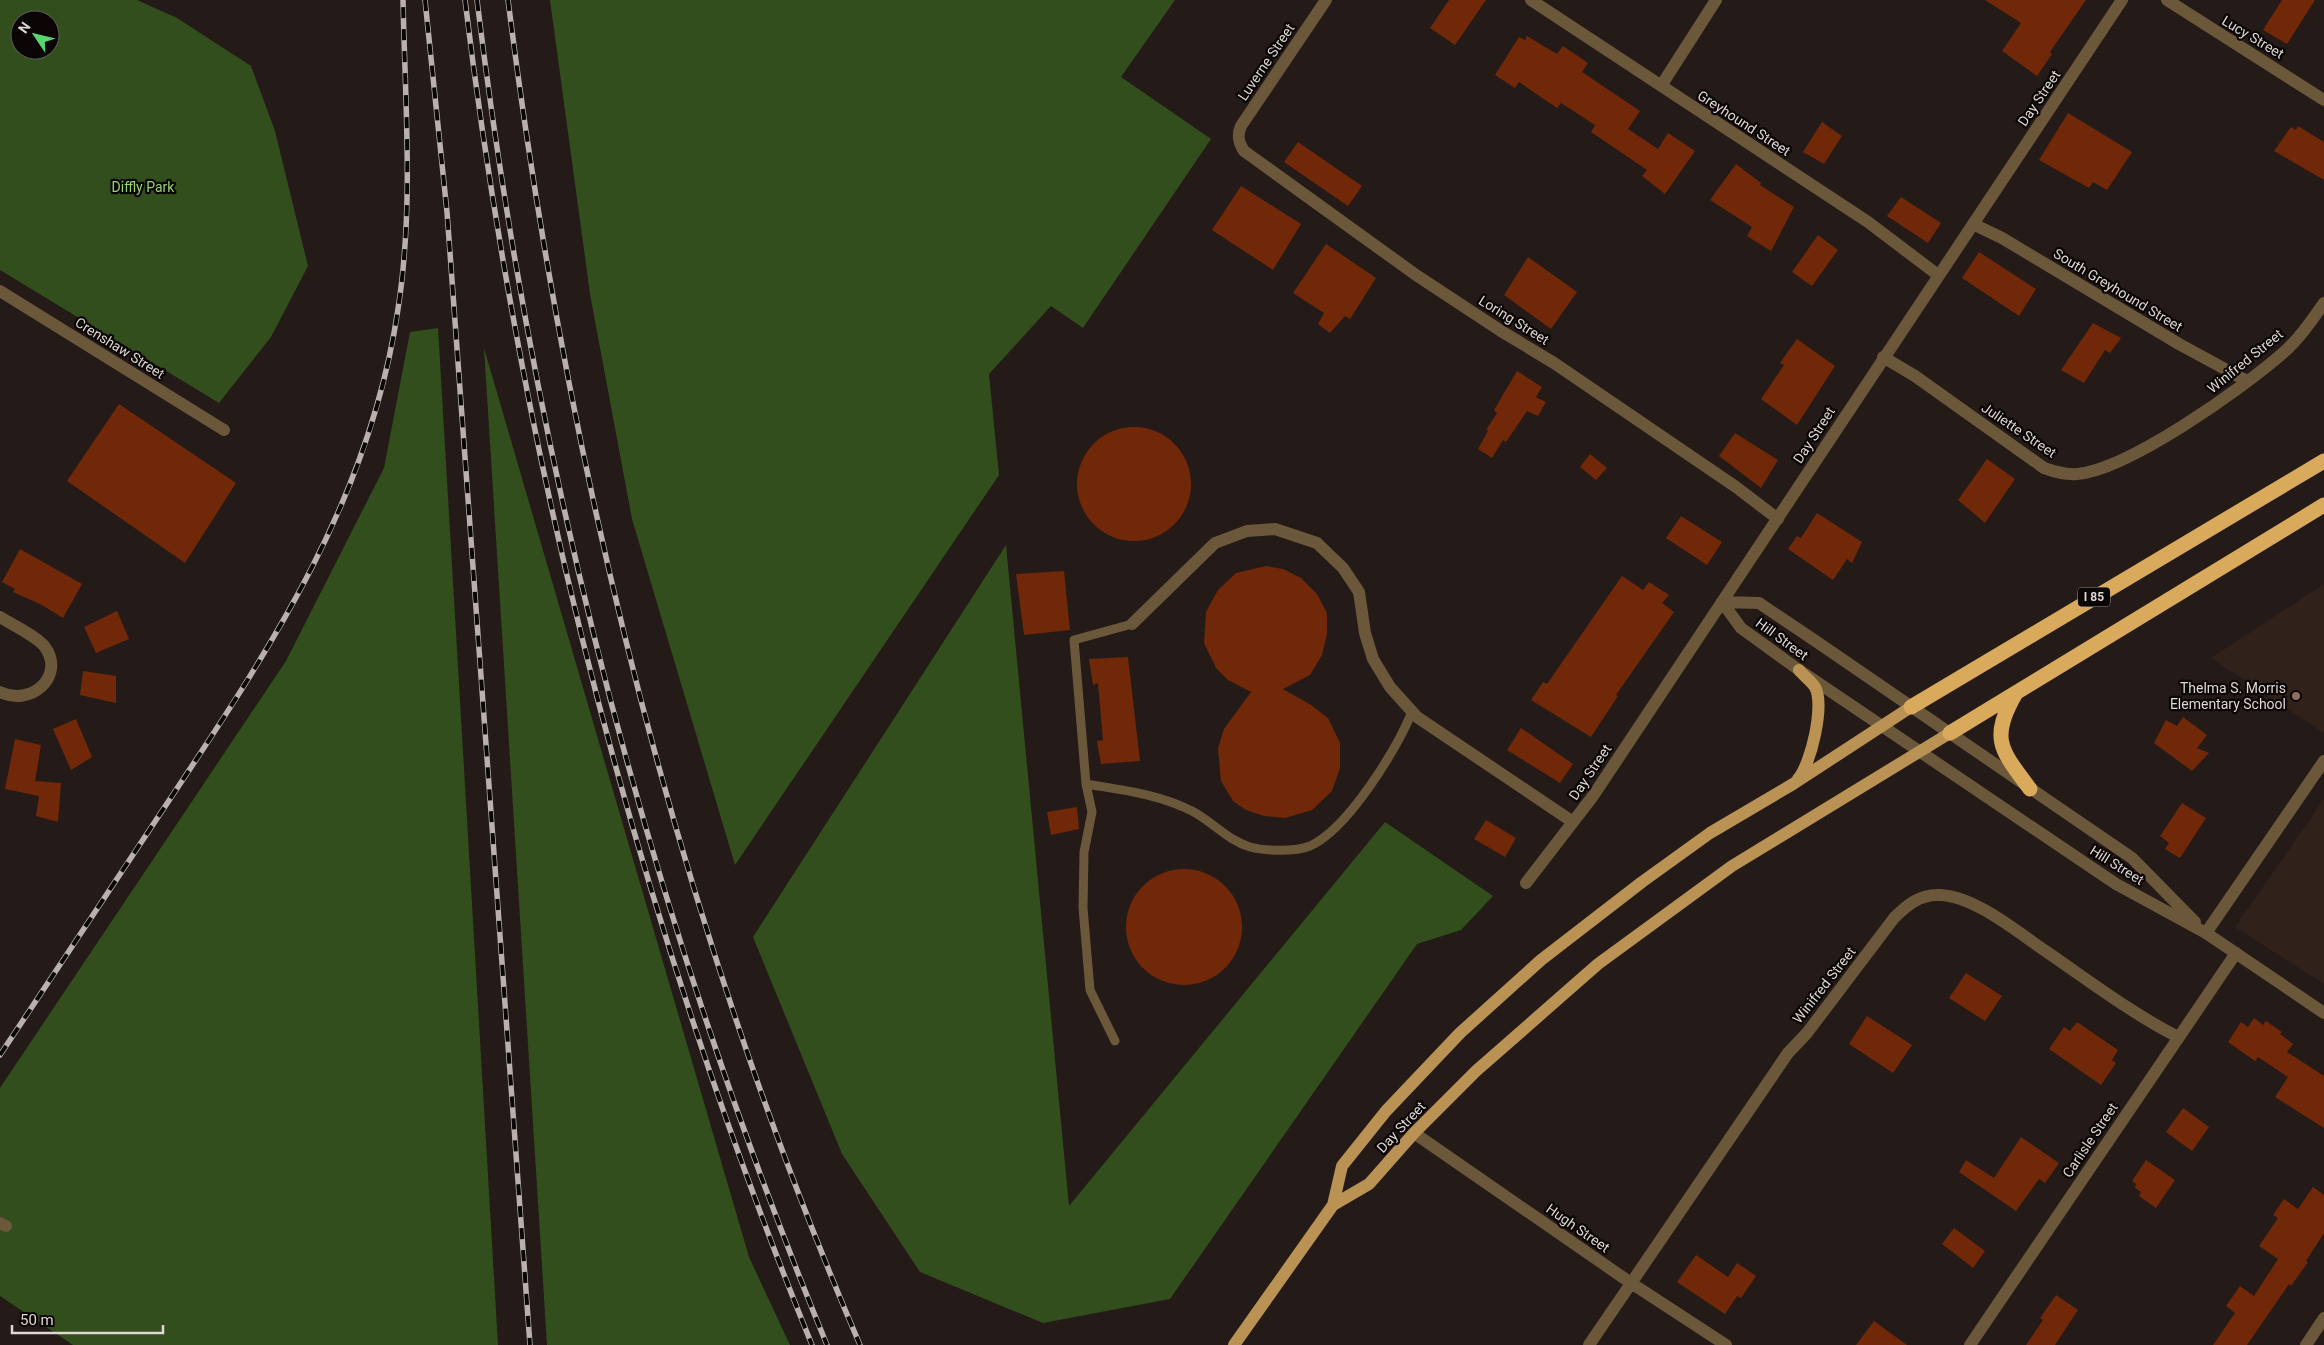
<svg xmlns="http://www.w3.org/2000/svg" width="2324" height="1345" font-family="Roboto,sans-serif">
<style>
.built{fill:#31211b}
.green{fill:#324e1d;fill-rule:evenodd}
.building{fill:#712809}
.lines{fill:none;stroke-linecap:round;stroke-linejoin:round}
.service{stroke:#6b573a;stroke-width:9}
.minor{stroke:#6b573a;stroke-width:12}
.tertiary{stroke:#6b573a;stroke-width:12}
.primary{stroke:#ba9253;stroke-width:12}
.motorway{stroke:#d9a95c;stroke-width:15}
.rail-casing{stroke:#b8b1ae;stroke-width:5.5}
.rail{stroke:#0a0605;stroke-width:4;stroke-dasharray:11;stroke-linecap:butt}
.education-dot{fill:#8d6e63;stroke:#0a0605;stroke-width:2}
.labels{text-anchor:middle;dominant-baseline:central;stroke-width:4.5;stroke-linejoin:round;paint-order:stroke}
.shield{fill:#0a0605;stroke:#9e9896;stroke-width:1}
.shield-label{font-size:12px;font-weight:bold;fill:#ded7d4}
.street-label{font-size:14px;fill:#ded7d4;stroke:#0a0605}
.park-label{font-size:14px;fill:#98d171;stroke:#0a0605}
.poi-label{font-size:14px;fill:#ded7d4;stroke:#0a0605;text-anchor:end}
</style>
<rect width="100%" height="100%" fill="#241a17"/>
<path class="built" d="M2324 584V733L2211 658Z
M2324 799V984L2235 927Z"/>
<path class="green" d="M0 0H137L177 18 251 66 275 131 308 266 271 337 219 403 0 270ZM20 20H50V50H20Z
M550 0H1175L1121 77 1211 139 1083 328 1051 306 989 374 999 475 735 865 632 519 590 294Z
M438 328 498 1345H73L0 1296V1088L286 661 384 468 410 332Z
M484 348 749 1257 790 1345H547Z
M1006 545 1069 1206 1385 822 1493 896 1461 930 1417 944 1170 1299 1043 1323 920 1272 842 1154 753 937Z"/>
<path class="building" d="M1449 0H1486L1455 45 1430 28Z
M1985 0H2086L2050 52 2052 54 2037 76 2002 51 2021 23Z
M2282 0H2315L2287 44 2263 30Z
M1527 36 1557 54 1563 46 1588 63 1582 72 1640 111 1628 129 1658 149 1668 133 1695 151 1665 194 1642 176 1647 170 1591 132 1595 125 1561 103 1557 108 1519 82 1515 88 1495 75 1519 37 1525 40Z
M2068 113 2132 152 2107 190 2093 182 2089 188 2039 160Z
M1822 122 1842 136 1824 164 1803 152Z
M2298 126 2324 142V180L2274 151 2291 127 2296 130Z
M1298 142 1362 186 1348 206 1284 162Z
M1736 164 1761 183 1760 185 1794 207 1771 251 1747 236 1752 227 1710 200Z
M1241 186 1301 224 1273 270 1212 230Z
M1901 197 1941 223 1928 243 1887 216Z
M1818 235 1838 250 1812 286 1792 272Z
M1326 244 1376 278 1350 319 1345 316 1330 333 1318 324 1324 313 1293 293Z
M1979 252 2036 289 2019 316 1962 278Z
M1528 257 1577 292 1551 329 1504 295Z
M2093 323 2121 338 2110 353 2105 350 2084 383 2061 370Z
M1797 339 1835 366 1797 425 1761 399 1784 365 1780 363Z
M1517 371 1542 387 1536 397 1546 402 1538 416 1527 411 1506 442 1503 440 1492 458 1478 449 1488 431 1486 430 1497 413 1494 410Z
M119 404 236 483 185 563 67 481Z
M1077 484a57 57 0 1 1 114 0a57 57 0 1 1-114 0Z
M1735 433 1778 460 1761 488 1719 456Z
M1590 454 1607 468 1596 480 1580 467Z
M1987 459 2015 479 1985 523 1958 500Z
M1817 513 1862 542 1852 563 1847 559 1833 580 1788 549 1797 536 1801 538Z
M1681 516 1722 542 1707 565 1666 538Z
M20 549 82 584 63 618 42 605 13 592 15 589 2 582Z
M1266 566 1283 569 1301 578 1317 594 1327 613V634L1322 655 1310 675 1283 689 1311 705 1328 718 1340 743V768L1332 791 1312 810 1285 818 1264 816 1246 810 1233 801 1221 781 1218 748 1224 729 1251 692 1228 680 1216 668 1204 643 1206 612 1218 590 1236 573Z
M1064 571 1070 630 1024 635 1016 574Z
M1622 576 1643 590 1649 582 1669 595 1662 603 1674 612 1616 695 1618 696 1591 737 1531 700 1543 682 1547 684Z
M117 611 129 639 96 653 84 627Z
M1128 657 1140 761 1101 764 1097 741 1103 740 1098 683 1093 685 1089 659Z
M83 671 116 676V703L80 695Z
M2183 717 2207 735 2197 748 2209 753 2192 771 2154 743 2166 720 2177 726Z
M76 719 92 757 71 770 53 729Z
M1521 728 1573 764 1560 783 1507 750Z
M15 739 41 745 35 781 61 783 58 822 36 816 39 796 5 789Z
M2182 803 2206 818 2180 858 2165 849 2169 843 2160 836Z
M1077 807 1079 829 1051 835 1047 812Z
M1486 820 1516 838 1505 857 1474 839Z
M1126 927a58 58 0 1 1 116 0a58 58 0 1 1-116 0Z
M1966 973 2002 996 1985 1021 1949 998Z
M1867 1016 1912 1045 1893 1073 1849 1044Z
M2254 1018 2263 1025 2266 1021 2282 1032 2280 1034 2293 1044 2287 1052 2324 1076V1128L2275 1097 2288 1077 2258 1057 2255 1061 2228 1042 2241 1022 2248 1027Z
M2077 1022 2118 1050 2112 1060 2116 1063 2101 1085 2049 1049 2064 1027 2070 1031Z
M2183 1108 2209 1127 2192 1151 2166 1132Z
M2021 1137 2059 1163 2045 1183 2039 1179 2016 1211 1959 1172 1966 1160 1994 1178Z
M2146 1160 2175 1180 2156 1208 2139 1196 2141 1192 2135 1188 2136 1184 2132 1181Z
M2313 1187 2324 1195V1233L2306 1261 2308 1262 2291 1286 2289 1284 2247 1345H2213L2235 1313 2226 1306 2240 1286 2254 1296 2278 1259 2259 1246 2278 1218 2273 1215 2284 1199 2298 1209Z
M1954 1228 1985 1251 1973 1268 1942 1244Z
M1696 1255 1728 1277 1737 1263 1756 1276 1741 1298 1737 1296 1725 1314 1677 1282Z
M2056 1295 2078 1310 2055 1345H2026L2043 1320 2040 1318Z
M1874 1321 1907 1345H1856Z"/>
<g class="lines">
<path class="service" d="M1132 624 1074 640 1086 784C1122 790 1159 794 1192 811 1213 822 1227 840 1250 847 1265 851 1295 852 1310 846 1348 829 1396 750 1412 712
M1086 784 1092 812 1084 852 1083 908 1090 990 1115 1041"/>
<path class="minor" d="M1326 0 1241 126C1237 135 1238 142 1244 151L1416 275 1501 331 1554 363 1736 487 1778 519
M1531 0 1868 222 1938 275
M2167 0 2324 100
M1661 86 1716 0
M1973 224 2002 238 2179 344 2247 381
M0 291 224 430
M1883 357 1915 376 2044 468C2055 472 2066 475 2077 474 2128 470 2243 388 2283 353 2299 339 2312 320 2324 303
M0 617C11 624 38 637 45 647 66 677 30 707 0 692
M1132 624 1215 543 1247 531 1275 529 1317 543 1343 568 1359 592 1365 633 1373 659 1390 687 1417 717 1573 822
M1526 883 1593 796 1722 602
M2206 933 2324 761
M1414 1133 1631 1283 1726 1345
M0 1223 6 1226
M1589 1345 1788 1053 1807 1033 1894 918C1907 905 1920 894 1940 895 1974 896 2016 931 2044 950 2088 980 2131 1013 2178 1037
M1970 1345 2236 953
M2306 1345 2324 1318"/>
<path class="tertiary" d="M1722 602 1741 628 1799 670 2116 884 2206 933 2324 1013
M1722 602 2122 0
M1722 602 1759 603 1817 642 2132 858 2195 922"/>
<path class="primary" d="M1798 779C1811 764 1825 705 1815 687 1811 681 1803 675 1799 670
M1333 1205 1369 1184 1414 1133 1476 1071 1598 964 1732 866 1950 733
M1234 1345 1333 1205 1342 1166 1386 1111 1460 1033 1541 960 1642 882 1710 833 1793 784 1911 707"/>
<path class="motorway" d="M2016 693C1989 739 2001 750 2030 789
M1911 707 2324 461
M1950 733 2324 505"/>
<g class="rail-casing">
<path id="rail" d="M425 0 447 212 530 1345
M465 0C521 462 637 914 812 1345
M477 0C533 462 650 915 827 1345
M508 0C566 460 677 918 860 1345
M0 1055C56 971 112 886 168 802 272 646 370 499 398 309 414 207 405 103 403 0"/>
</g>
<use href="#rail" class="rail"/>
</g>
<circle class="education-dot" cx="2296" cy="696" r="5"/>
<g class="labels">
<rect class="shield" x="2078" y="587.5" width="32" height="19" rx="4"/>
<g class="shield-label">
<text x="2094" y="597">I 85</text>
</g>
<g class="street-label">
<text transform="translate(2253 37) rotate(31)">Lucy Street</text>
<text transform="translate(1266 62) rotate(-56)">Luverne Street</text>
<text transform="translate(2039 98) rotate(-56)">Day Street</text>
<text transform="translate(1744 123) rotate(33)">Greyhound Street</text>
<text transform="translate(2118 290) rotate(31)">South Greyhound Street</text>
<text transform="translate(1514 320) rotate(32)">Loring Street</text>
<text transform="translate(120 348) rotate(32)">Crenshaw Street</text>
<text transform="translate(2245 361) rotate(-39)">Winifred Street</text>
<text transform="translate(2019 430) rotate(34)">Juliette Street</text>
<text transform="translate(1814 435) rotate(-57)">Day Street</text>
<text transform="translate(1782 639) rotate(36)">Hill Street</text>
<text transform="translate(1590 772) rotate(-56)">Day Street</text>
<text transform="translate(2117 865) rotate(32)">Hill Street</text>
<text transform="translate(1824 985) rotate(-52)">Winifred Street</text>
<text transform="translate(1401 1127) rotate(-47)">Day Street</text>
<text transform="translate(2090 1140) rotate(-56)">Carlisle Street</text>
<text transform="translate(1578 1228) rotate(35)">Hugh Street</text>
</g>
<g class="park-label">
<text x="143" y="187">Diffly Park</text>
</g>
<g class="poi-label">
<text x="2286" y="688">Thelma S. Morris<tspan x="2286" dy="16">Elementary School</tspan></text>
</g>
</g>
<g transform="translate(35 35) rotate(305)"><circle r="24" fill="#0a0605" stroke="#5f5a58"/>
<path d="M0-4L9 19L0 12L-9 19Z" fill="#58d56f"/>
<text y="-8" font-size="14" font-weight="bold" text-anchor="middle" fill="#ded7d4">N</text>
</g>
<path d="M12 1325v8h151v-8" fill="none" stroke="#ded7d4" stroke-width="2.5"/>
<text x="20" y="1325" font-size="15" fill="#ded7d4" stroke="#0a0605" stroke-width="4" paint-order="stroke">50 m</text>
</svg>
